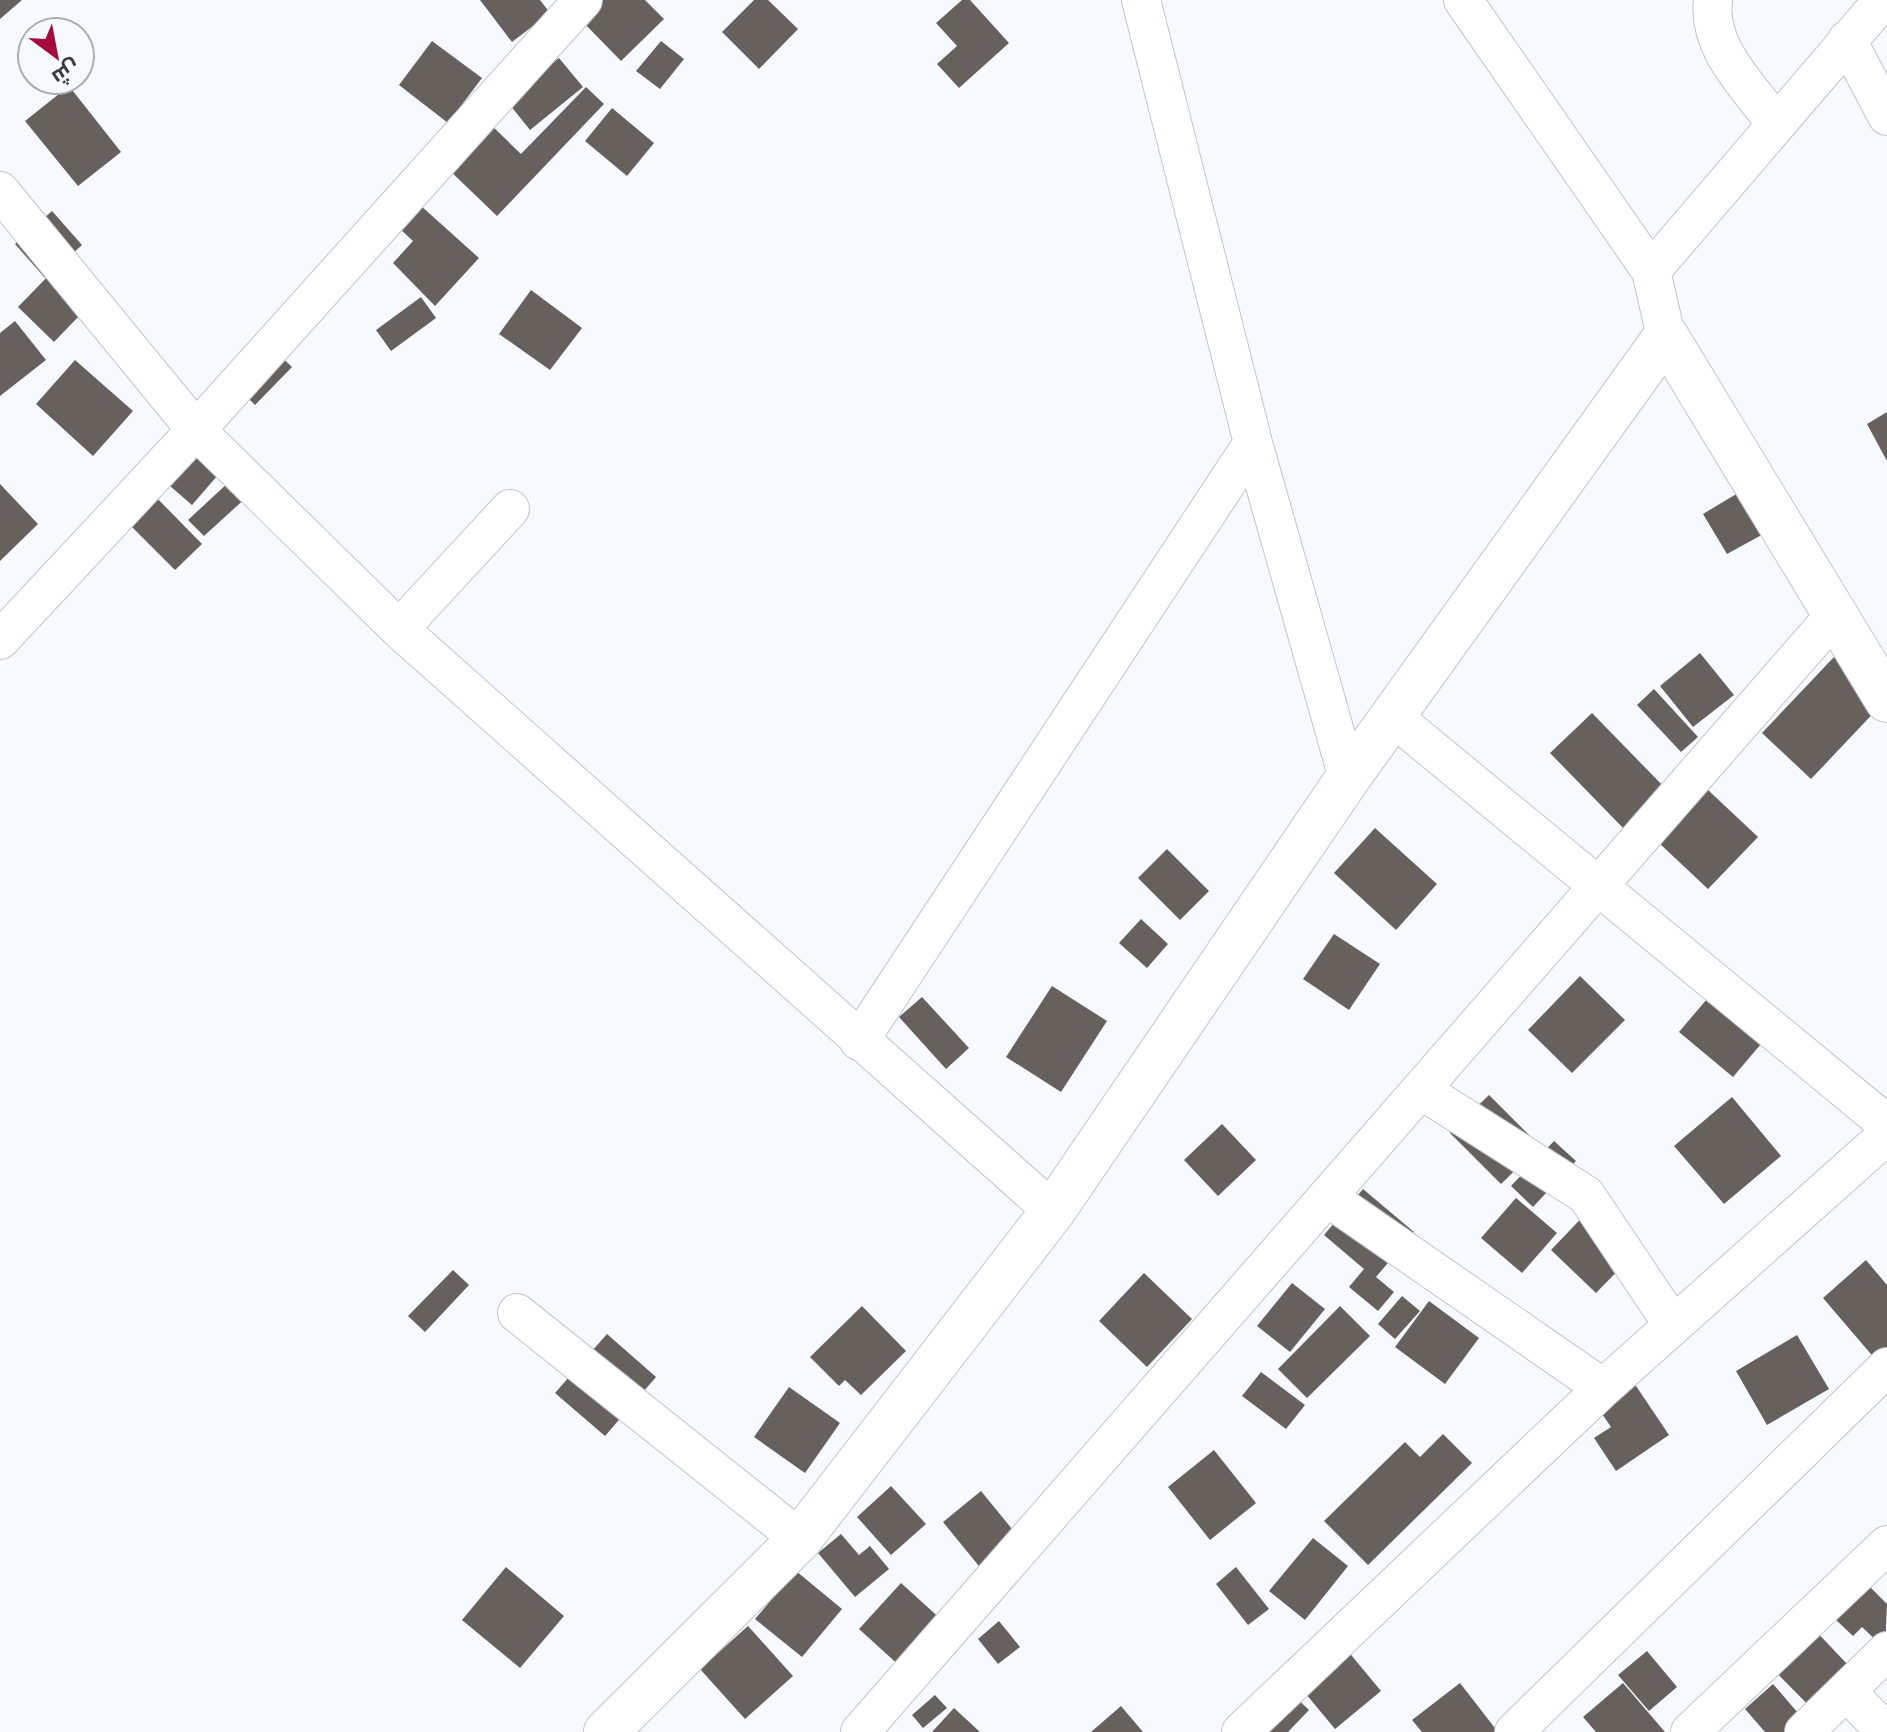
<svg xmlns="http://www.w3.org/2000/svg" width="1887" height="1732" font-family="'IBM Plex Sans',Cairo,sans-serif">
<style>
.building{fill:#66615c}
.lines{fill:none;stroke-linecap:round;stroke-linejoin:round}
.minor-casing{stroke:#c1c5cc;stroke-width:40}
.tertiary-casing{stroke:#c1c5cc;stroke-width:46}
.minor{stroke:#fff;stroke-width:38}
.tertiary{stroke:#fff;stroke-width:44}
</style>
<rect width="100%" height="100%" fill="#f6faff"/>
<path class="building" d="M0 0H22L0 19Z
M480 0H540L550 13 512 42Z
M599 0H645L664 19 621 61 580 19Z
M754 0H768L798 29 759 69 722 32Z
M962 0H970L1009 43 959 88 937 64 957 46 936 23Z
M432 41 482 78 448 123 399 85Z
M661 41 684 59 660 89 636 71Z
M559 58 583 87 530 130 506 100Z
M69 86 121 152 78 186 25 121Z
M586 87 604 104 497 216 445 166 488 122 521 154Z
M612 108 654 143 627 176 585 141Z
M420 205 479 258 435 306 393 263 413 241 399 228Z
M52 211 82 245 69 257 104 290 54 342 18 307 51 273 45 278 15 244Z
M531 290 582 328 550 370 499 334Z
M421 297 436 318 391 351 376 330Z
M15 321 46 360 0 396V333Z
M275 351 292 367 255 405 238 388Z
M75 360 133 411 93 456 36 404Z
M1887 412V461L1867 424Z
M190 450 218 475 192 505 163 480Z
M244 468 260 485 204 536 188 520Z
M0 484 38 524 0 561Z
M148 489 202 544 175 570 121 516Z
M1743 490 1767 532 1727 554 1703 514Z
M1700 653 1734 695 1693 727 1660 686Z
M1834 657 1883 703 1811 779 1762 733Z
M1654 689 1698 737 1681 752 1637 705Z
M1592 713 1668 791 1626 831 1550 753Z
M1707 789 1758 837 1708 889 1658 842Z
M1375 828 1437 884 1396 930 1334 873Z
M1167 849 1209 891 1180 920 1138 878Z
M1141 919 1168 944 1147 968 1119 943Z
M1334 934 1380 964 1349 1010 1303 979Z
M1729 973 1783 1018 1733 1077 1679 1032Z
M1580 976 1625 1020 1572 1073 1528 1030Z
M1052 986 1107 1021 1061 1092 1006 1057Z
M922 997 969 1048 946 1069 899 1017Z
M1489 1095 1540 1146 1501 1184 1450 1133Z
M1732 1097 1781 1156 1724 1204 1674 1146Z
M1222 1124 1256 1160 1218 1196 1184 1160Z
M1554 1141 1576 1161 1533 1207 1511 1186Z
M1363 1189 1414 1232 1376 1277 1394 1292 1378 1311 1349 1287 1364 1269 1324 1235Z
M1516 1198 1557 1233 1522 1273 1481 1238Z
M1595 1204 1640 1248 1596 1293 1551 1250Z
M1866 1260 1887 1285V1350L1876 1360 1823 1298Z
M453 1270 469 1285 425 1332 408 1316Z
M1144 1273 1192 1319 1147 1367 1099 1321Z
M1292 1283 1325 1309 1290 1352 1257 1326Z
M1402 1296 1420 1311 1395 1339 1378 1324Z
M1429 1301 1479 1338 1445 1384 1395 1347Z
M862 1306 906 1351 861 1395 845 1380 839 1386 810 1357Z
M1340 1306 1370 1336 1307 1398 1278 1369Z
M607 1334 656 1377 605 1436 555 1393Z
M1797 1335 1829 1389 1767 1425 1736 1371Z
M1261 1372 1305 1405 1286 1429 1242 1396Z
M1632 1380 1669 1435 1616 1471 1594 1438 1611 1427 1596 1405Z
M789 1387 840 1423 805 1473 754 1437Z
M1443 1434 1472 1463 1368 1565 1324 1521 1405 1442 1420 1457Z
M1214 1450 1256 1503 1210 1540 1168 1487Z
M891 1486 926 1524 891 1555 857 1517Z
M981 1491 1021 1540 983 1571 943 1522Z
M841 1534 859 1555 870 1546 889 1569 855 1597 818 1553Z
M1313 1538 1348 1566 1305 1620 1269 1591Z
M506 1567 564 1616 520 1668 462 1620Z
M1236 1567 1269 1609 1248 1625 1216 1584Z
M796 1571 842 1609 802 1657 755 1619Z
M901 1583 944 1622 902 1668 859 1629Z
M1869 1586 1887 1604 1885 1649 1862 1627 1853 1636 1836 1620Z
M999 1621 1020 1647 998 1664 978 1639Z
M748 1626 793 1676 745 1719 700 1669Z
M1812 1627 1866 1684 1826 1723 1771 1667Z
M1342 1644 1381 1691 1335 1729 1296 1682Z
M1647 1651 1677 1687 1649 1711 1618 1675Z
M1460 1683 1498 1732H1422L1412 1720Z
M1623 1683 1665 1732H1596L1583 1717Z
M1773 1684 1811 1728 1806 1732H1765L1745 1709Z
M1288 1690 1309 1710 1288 1732H1257Z
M935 1695 947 1708 923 1728 912 1715Z
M1121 1706 1143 1732H1091Z
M954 1708 980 1732H932Z"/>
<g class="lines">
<g class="minor-casing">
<path id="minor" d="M1141 0 1253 443 1348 778
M1463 0 1651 271 1666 336
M1713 0C1707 49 1749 86 1776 124
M1847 40 1887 116
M0 191 196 430 399 629 1053 1211
M1651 271 1883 0
M399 629 510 509
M0 640 196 430 583 0
M1393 717 1887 1124
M859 1041 1253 443
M1421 1090 1586 1195 1673 1325
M1327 1197 1603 1388
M517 1313 800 1539
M1846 1691 1886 1732
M860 1732 1834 616
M1241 1732 1603 1388 1887 1135
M1514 1732 1887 1367
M1690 1732 1887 1545
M1804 1732 1887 1651"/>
</g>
<g class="tertiary-casing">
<path id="tertiary" d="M606 1732 800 1539 1053 1211 1348 778 1666 336 1887 700"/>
</g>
<use href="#minor" class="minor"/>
<use href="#tertiary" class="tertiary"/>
</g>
<g transform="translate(56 56) rotate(148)"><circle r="38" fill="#f6faff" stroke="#abaeb2" stroke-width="2"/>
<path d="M0-6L14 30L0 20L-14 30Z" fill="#a50b3d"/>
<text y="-12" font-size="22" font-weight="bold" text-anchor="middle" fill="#3a3b3e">ش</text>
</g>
</svg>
